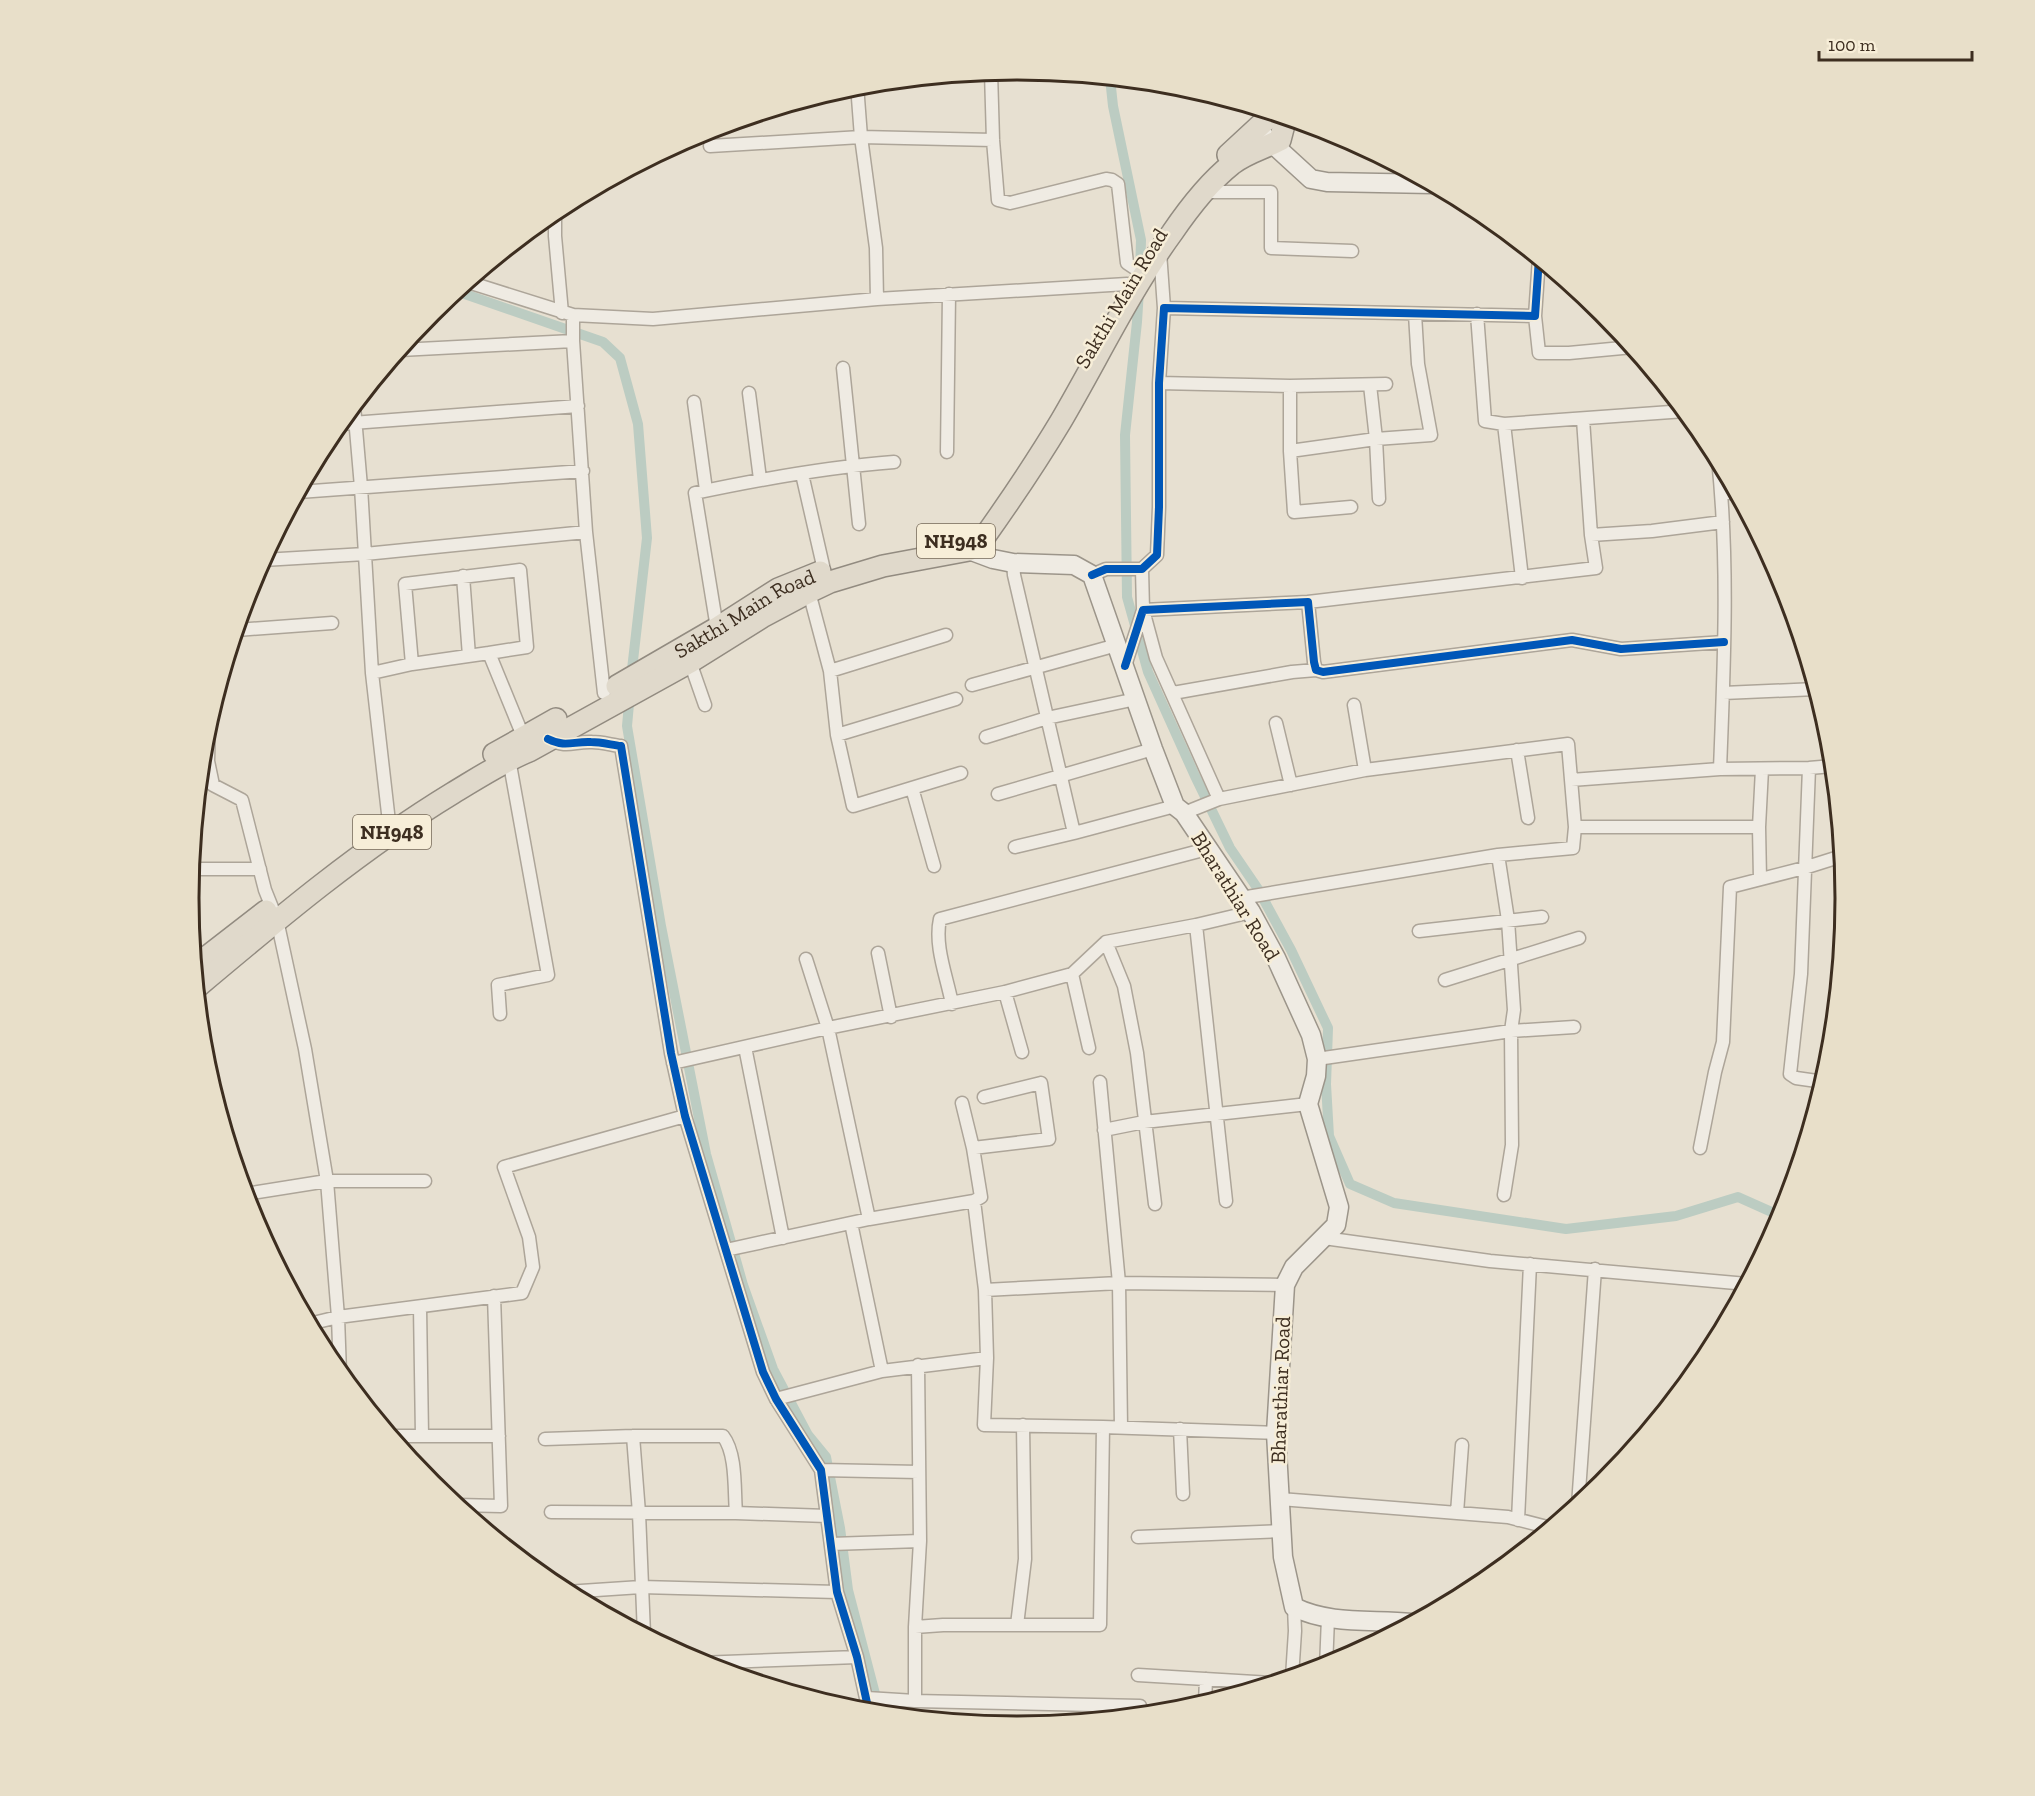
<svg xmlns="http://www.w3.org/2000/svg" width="2035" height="1796" font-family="'Zilla Slab',serif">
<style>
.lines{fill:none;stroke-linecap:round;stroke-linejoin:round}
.canal{stroke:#bcccc2;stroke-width:10}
.minor-casing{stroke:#ada599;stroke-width:15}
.secondary-casing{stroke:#9c958a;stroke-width:21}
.trunk-casing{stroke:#928b80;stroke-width:24}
.minor{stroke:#efebe3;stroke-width:12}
.secondary{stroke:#efebe3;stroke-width:18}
.trunk{stroke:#e0d9cb;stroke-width:21}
.cycleway-casing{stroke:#f7eed8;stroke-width:11}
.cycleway{stroke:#0057b8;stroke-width:8}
.labels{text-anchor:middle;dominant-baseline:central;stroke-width:5;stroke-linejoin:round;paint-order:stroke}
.shield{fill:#f7eed8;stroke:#756857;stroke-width:1.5}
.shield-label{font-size:20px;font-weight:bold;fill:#3d2e20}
.street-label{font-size:21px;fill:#3d2e20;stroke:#f7eed8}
.rim{fill:none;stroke:#3d2e20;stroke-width:3}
</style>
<rect width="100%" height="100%" fill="#e7e0d1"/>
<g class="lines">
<path class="canal" d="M1110 78 1113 106 1141 240 1140 275
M1139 290 1137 322 1125 435 1127 597 1148 672 1195 776 1230 848 1258 889 1291 950 1328 1028 1326 1084 1329 1136 1350 1184 1394 1203 1566 1229 1676 1216 1738 1197 1783 1217
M456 291 603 342 620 358 638 424 647 538 631 678
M630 693 627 726 661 926 706 1154 743 1285 773 1369 808 1435 826 1457 840 1528 848 1590 880 1713"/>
<g class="minor-casing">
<path id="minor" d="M991 72 993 140 998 200 1010 203 1106 179 1112 180 1118 184 1127 263 1136 269
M857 85 861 137 876 248 877 299
M710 146 861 137 993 140
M1204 192H1271V248L1352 251
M555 210V236L562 313
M1160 252 1164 308
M468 282 573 315 653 319 877 299 1127 284
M1477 314 1485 421 1504 424 1685 411
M573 315V341L586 532 604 693
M1535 316 1539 353H1569L1633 347
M400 350 573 341
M843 368 859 524
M1159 383 1290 386 1386 384
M1370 385 1376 439 1379 499
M1290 386V451L1294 512 1351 507
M749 393 760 479
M694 402 706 490
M354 406 361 487 372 673 389 822
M339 424 578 406
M1504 424 1522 578
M1290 451 1376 439 1431 435 1418 364 1415 314
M947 452 949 294
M1718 459C1729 562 1724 666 1720 769
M802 474 824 570
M299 492 583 471
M1722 493H1736
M1591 535 1652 531 1723 522
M263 560 365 554 586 532
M1013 563 1014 575 1074 833
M1142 569 1143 610 1156 658 1219 799
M1092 575 1106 569H1142L1157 555 1159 507V383L1164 308 1535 316 1539 258
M463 576 469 656
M809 592 830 671 837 735 853 806 961 773
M1308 602 1596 568 1591 535 1583 419
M717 628 695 493C761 479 827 467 894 462
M237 630 332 623
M690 662 705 705
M412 664 405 584 520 570 527 647 489 653
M1125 666 1143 610 1308 602 1314 662 1316 670 1323 672 1572 640 1621 649 1724 642
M830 671 946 635
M372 673 412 664 489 653 523 736
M972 685 1117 645
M1173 693 1292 672 1316 670
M1723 693 1816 689
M1354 705 1365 770
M209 720 208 761 213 785 242 800 265 890 277 920 305 1049 327 1181 338 1317 309 1324
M1276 723 1291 785
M837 735 956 699
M986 737 1047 718 1136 699
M549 739C567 749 574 741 592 742 602 742 612 745 621 746L671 1053 685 1116 763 1372 776 1399 821 1470 837 1592 857 1657 869 1712
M1517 750 1528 818
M1809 768 1801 974 1790 1074 1796 1078 1824 1082
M1571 780 1720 769 1809 768 1833 766
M912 788 934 866
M998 794 1153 749
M1184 813 1219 799 1365 770 1568 744 1575 827
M1015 847 1074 833 1175 806
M1498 855 1508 920 1514 1010 1511 1031 1512 1145 1504 1195
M191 869H260
M1760 879 1759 827 1762 769
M1241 898 1498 855 1573 848 1575 827H1759
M1196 925 1226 1201
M1419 931 1542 917
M1106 942 1124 986 1137 1053 1155 1204
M878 953 891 1017
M806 959 828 1028 869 1219
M1072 974 1089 1048
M1445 980 1579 938
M1005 992 1022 1052
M952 1004C947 977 934 946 940 919L1207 849
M500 1014 498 985 548 975 509 759
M745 1047 783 1238
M1317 1059 1511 1031 1574 1027
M673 1063 828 1028 1005 992 1072 974 1106 942 1196 925 1251 912
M1100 1082 1119 1283 1121 1427
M962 1103 973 1148 981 1197 974 1201
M1104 1130 1144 1122 1308 1104
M973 1148 1049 1139 1041 1083 984 1097
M1700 1148 1715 1072 1723 1042 1730 887 1804 868 1842 856
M245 1194 327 1181H425
M851 1223 882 1371
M1324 1238 1490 1261 1747 1284
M726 1250 869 1219 974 1201 985 1290 1119 1283 1285 1285
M985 1290 987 1358 984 1425 1103 1427 1276 1433
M420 1307 422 1436
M340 1373 338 1317 522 1293 533 1267 529 1237 504 1167 685 1116
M776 1399 882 1371 987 1358
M1180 1429 1183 1494
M392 1436H499
M633 1436 639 1513 644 1634
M545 1439 633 1436H723C737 1454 734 1491 736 1513
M821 1470 919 1472
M1280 1499 1508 1517 1551 1528
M457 1505 501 1506 494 1296
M1578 1505 1595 1269
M551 1512 736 1513 827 1516
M1457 1513 1462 1445
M1518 1520 1530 1264
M1138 1537 1282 1531
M831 1544 920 1541
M566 1592 641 1587 837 1592
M1017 1625 1025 1559 1023 1425
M915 1627 943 1625H1100L1103 1427
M699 1663 857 1657
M1326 1667 1328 1618
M1138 1675 1272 1683
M1292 1677 1295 1631 1294 1607
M867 1698 915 1701V1627L920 1541 918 1365
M915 1701 1140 1706
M1205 1703 1206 1679"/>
</g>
<g class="secondary-casing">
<path id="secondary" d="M1263 135 1311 179 1327 182 1432 184
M958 541 969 550 993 559 1013 563 1074 565 1092 575 1153 749 1175 806 1184 813 1251 912 1276 958 1311 1035 1317 1059 1316 1076 1308 1104 1339 1207 1336 1225 1294 1267 1285 1285 1276 1433 1283 1557 1294 1607C1330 1625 1373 1619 1411 1623"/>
</g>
<g class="trunk-casing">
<g id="trunk">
<path d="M1228 155 1268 118 1270 113"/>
<path id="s1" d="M617 686 717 628 778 589 820 572"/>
<path d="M494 754 556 719"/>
<path d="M195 966 266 911"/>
<path d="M197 987C279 918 361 849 453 793 478 778 502 762 529 751L690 662 762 617 809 592 830 582 883 566 969 550 983 539C1010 501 1037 461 1061 421 1098 358 1129 292 1172 233 1189 208 1208 183 1232 164 1248 152 1263 149 1280 140L1286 117"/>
</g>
</g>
<use href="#minor" class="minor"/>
<use href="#secondary" class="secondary"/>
<use href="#trunk" class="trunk"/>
<g class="cycleway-casing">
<path id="cycleway" d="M1092 575 1106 569H1142L1157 555 1159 507V383L1164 308 1535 316 1539 258
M1125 666 1143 610 1308 602 1314 662 1316 670 1323 672 1572 640 1621 649 1724 642
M548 739C566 748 573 741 591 742 601 742 612 745 621 746L671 1053 685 1116 763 1372 776 1399 821 1470 837 1592 857 1657 869 1712"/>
</g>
<use href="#cycleway" class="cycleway"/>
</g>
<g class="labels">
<g class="shield">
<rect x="917" y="524" width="78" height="34" rx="4.5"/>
<rect x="353" y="815" width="78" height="34" rx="4.5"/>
</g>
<g class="shield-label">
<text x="956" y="541">NH948</text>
<text x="392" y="832">NH948</text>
</g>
<g class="street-label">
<text transform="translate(1121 298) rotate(-59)">Sakthi Main Road</text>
<text stroke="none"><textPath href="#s1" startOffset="147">Sakthi Main Road</textPath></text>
<text transform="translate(1236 896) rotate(58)">Bharathiar Road</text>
<text transform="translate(1280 1390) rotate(-88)">Bharathiar Road</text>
</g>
</g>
<path d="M0 0H2035V1796H0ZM199 898a818 818 0 1 1 1636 0a818 818 0 1 1-1636 0Z" fill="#e8dfc9" fill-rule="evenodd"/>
<path class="rim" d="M199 898a818 818 0 1 1 1636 0a818 818 0 1 1-1636 0Z"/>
<path d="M1819 51v9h153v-9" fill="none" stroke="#3d2e20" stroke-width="3"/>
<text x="1828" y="51" font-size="18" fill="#3d2e20" stroke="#f7eed8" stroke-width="4.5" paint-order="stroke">100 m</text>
</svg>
